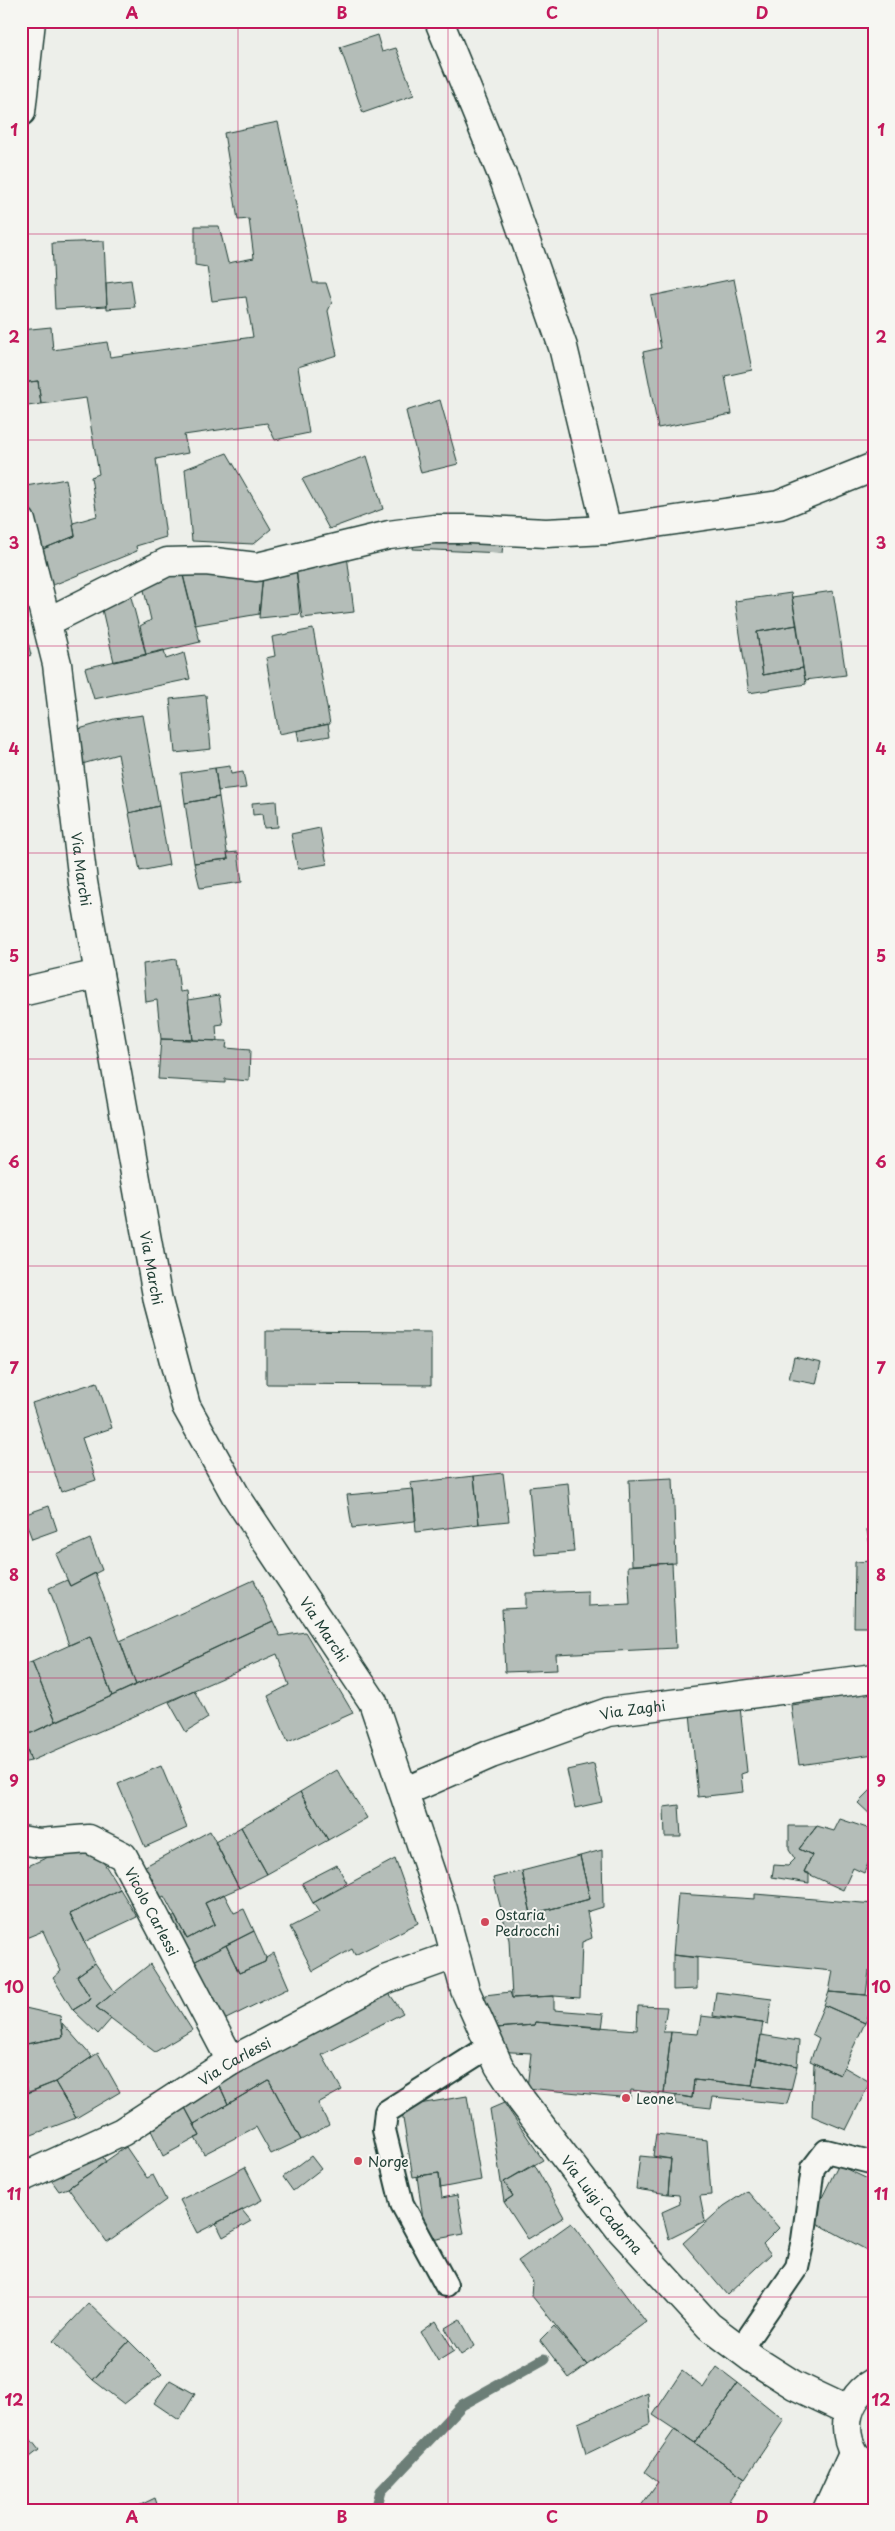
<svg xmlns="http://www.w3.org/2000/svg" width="895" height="2531" font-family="'Playpen Sans',sans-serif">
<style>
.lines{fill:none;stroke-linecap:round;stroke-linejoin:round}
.stream{stroke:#6c7e77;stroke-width:11}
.building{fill:#b4bdb8;stroke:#1f3d34}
.service-casing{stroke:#1f3d34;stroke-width:26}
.minor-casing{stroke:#1f3d34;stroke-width:31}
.secondary-casing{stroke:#1f3d34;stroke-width:31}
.service{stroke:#f6f6f2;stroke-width:22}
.minor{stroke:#f6f6f2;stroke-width:28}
.secondary{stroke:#f6f6f2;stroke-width:28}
.grid{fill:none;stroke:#c2185b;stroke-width:1;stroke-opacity:0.55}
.poi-dot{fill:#d1495b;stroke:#f6f6f2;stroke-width:2}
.labels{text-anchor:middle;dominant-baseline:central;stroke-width:4;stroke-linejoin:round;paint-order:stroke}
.street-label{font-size:14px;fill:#1f3d34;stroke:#f6f6f2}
.poi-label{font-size:14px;fill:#1f3d34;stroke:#f6f6f2;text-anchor:start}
.neatline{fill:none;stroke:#c2185b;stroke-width:2}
.grid-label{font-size:16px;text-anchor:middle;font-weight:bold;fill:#c2185b}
</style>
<rect width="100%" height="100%" fill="#edefea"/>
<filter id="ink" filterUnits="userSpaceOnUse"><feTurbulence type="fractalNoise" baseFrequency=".02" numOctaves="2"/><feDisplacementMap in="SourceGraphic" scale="10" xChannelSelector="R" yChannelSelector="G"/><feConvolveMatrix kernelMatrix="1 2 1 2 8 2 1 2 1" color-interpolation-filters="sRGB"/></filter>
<g filter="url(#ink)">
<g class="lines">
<path class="stream" d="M376 2510 381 2491 462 2405 544 2359"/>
</g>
<path class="building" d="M100 21H144V28L100 27Z
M377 35 382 52 396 48 414 95 363 113 340 47Z
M278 122 313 283H326L332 302 328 311 337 355 298 367 309 433 275 440 267 423 184 435 188 453 156 459 166 537 136 546 137 551 41 590 33 553 75 536 73 523 97 516 91 477 99 474 86 398 41 404 38 381 21 383V330L51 327 53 350 107 342 110 357 253 337 246 297 212 301 207 267 195 265V226H219L228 263 254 258 249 219 238 220 224 133Z
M104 241 107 306 55 309 52 243Z
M734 279 752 370 725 376 732 414 658 428 643 352 661 348 651 296Z
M131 280 135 307 107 309 106 283Z
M38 381 41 404 21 407V383Z
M440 400 458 464 421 473 406 411Z
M227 453 271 529 253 544 192 541 185 469Z
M367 456 383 509 329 529 302 479Z
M66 479 75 536 33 553 26 486Z
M418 520 505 525 502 553 413 549Z
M345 539 354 612 302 618 296 567Z
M177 551 264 564 259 614 195 625Z
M177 551 200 642 146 655 140 626 151 620 137 560Z
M264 564 296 567 300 614 259 618Z
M833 591 846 675 805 680 792 597Z
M791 593 797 625 757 632 763 675 803 668 806 684 749 693 735 601Z
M131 597 146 655 114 662 101 605Z
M797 625 803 668 763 675 757 632Z
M313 629 330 724 279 734 266 658 275 656 272 637Z
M25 630 31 655 21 659V631Z
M164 650 166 659 184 653 190 679 94 699 85 668Z
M206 695 211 749 175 753 170 699Z
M143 715 159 806 129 813 118 754 75 766 72 731 114 719Z
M328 724 330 736 299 741 297 731Z
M230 766 231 774 243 772 246 788 218 791 215 768Z
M215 768 219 797 185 803 181 773Z
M219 797 228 859 194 863 185 803Z
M276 801 278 827 264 828 262 814 253 815 252 803Z
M159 806 169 865 140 871 129 813Z
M320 828 327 864 298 869 291 834Z
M238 852 242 882 200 888 194 863 228 859 227 853Z
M176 959 180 992 187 991 193 1040 161 1039 157 1000 146 1002 143 964Z
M219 995 223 1024 216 1025 217 1041 193 1040 188 1000Z
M161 1039 227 1041 226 1048 250 1050 249 1081 225 1079V1083L158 1079Z
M21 1040 26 1066 21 1067Z
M266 1331 431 1332V1385L266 1384Z
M794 1357 821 1363 816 1384 789 1379Z
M97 1382 112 1428 82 1438 96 1480 61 1492 32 1403Z
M503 1473 509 1521 479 1524 474 1476Z
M474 1476 479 1524 416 1532 413 1489 411 1488 410 1483Z
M673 1478 676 1563 632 1565 629 1480Z
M568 1483 574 1552 535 1555 529 1487Z
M413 1489 416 1520 414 1521 352 1528 347 1495Z
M49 1506 57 1530 32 1539 23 1515Z
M874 1529V1627H854L855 1562 873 1561 867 1530Z
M90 1539 102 1570 70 1586 56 1554Z
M672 1563 676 1648 556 1654 557 1670 505 1672 502 1609 526 1608V1593L588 1591V1606L630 1604 628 1566Z
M95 1573 136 1685 112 1696 90 1636 69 1645 49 1588 67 1580 70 1586Z
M254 1580 273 1621 136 1685 120 1641Z
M273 1621 280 1636 305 1632 353 1713 288 1742 268 1696 289 1685 277 1654 31 1761 23 1737Z
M90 1636 112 1696 56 1721 32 1662Z
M32 1662 56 1721 21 1738V1666Z
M194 1690 208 1718 186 1732 169 1702Z
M874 1690V1754L799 1765 791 1705 823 1701V1697Z
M740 1707 747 1772 741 1774 743 1792 698 1797 690 1713Z
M23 1737 31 1761 21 1763V1738Z
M594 1764 602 1802 575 1808 567 1770Z
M161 1766 187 1828 145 1847 118 1784Z
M337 1770 367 1818 328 1840 300 1792Z
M874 1787V1818L858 1803Z
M300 1792 328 1840 267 1874 241 1827Z
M679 1805 681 1837H665L664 1807Z
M840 1819 867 1828 874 1838V1850L864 1873 853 1868 843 1890 804 1872 812 1855 799 1849 817 1826 834 1831Z
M789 1826H817L799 1849 812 1855 804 1872 809 1873V1883L772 1877 774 1865 788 1866 795 1859 789 1850Z
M241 1827 267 1874 239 1888 215 1842Z
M210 1831 239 1888 205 1903 215 1924 187 1939 164 1896 154 1902 138 1870Z
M89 1839 120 1889 70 1914 95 1963 77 1976 91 1999 73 2010 53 1978 61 1971 43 1931 21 1940V1869Z
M602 1850 603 1907 587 1912 592 1938 582 1942 580 1998 554 1996 512 1998 509 1940 493 1878 522 1871 531 1914 590 1899 580 1856Z
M580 1856 590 1899 531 1914 522 1871Z
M395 1859 418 1923 355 1955 352 1949 313 1971 290 1927 319 1912 313 1903Z
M337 1865 347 1883 313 1903 302 1883Z
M120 1889 137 1917 84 1942 70 1914Z
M224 1894 234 1913 244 1909 254 1931 186 1966 165 1922 175 1916 187 1939 215 1924 205 1903Z
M678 1894 755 1899V1894L874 1904V1972L869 1971 866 1995 829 1992 833 1971 673 1955Z
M254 1931 266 1958 265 1962 239 1973 226 1945Z
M226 1945 239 1973 265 1962 266 1958 274 1953 289 1988 214 2025 186 1966Z
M673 1955 697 1958V1989L673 1990Z
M95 1963 115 1992 96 2007 111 2019 98 2034 73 2010 91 1999 77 1976Z
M150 1964 192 2030 155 2052 96 2007Z
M386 1989 403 2013 322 2055 342 2090 318 2103 329 2125 301 2140 269 2080 228 2104 209 2062Z
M510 1992 512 1998 554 1996V2010L604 2014 602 2028 535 2022 534 2025 484 2029 485 1995Z
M716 1992 772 1999 768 2024 713 2016Z
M829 1992 866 1995 874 1998V2004L865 2023 824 2005Z
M824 2005 865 2023 840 2075 810 2061 819 2038 812 2034Z
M638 2006 667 2007 663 2032H671L664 2094 631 2090 630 2098 527 2088 531 2053 494 2051 484 2029 534 2025 535 2022 637 2030Z
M21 2007 60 2016 63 2037 21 2045Z
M701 2016 763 2023 752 2086 694 2080 692 2098 664 2094 671 2032 698 2034Z
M62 2023 92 2057 55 2082 28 2093 21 2058V2045L63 2037Z
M761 2035 799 2041 797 2066 757 2058Z
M98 2053 120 2092 76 2118 55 2082Z
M757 2058 797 2066 791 2090 752 2086Z
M209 2062 228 2104 194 2124 175 2089 172 2091 168 2084Z
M814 2063 840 2075 844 2067 870 2082 846 2130 812 2116Z
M269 2080 301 2140 271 2154 256 2127 204 2154 195 2138 200 2136 194 2124Z
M694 2080 752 2086 791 2090 787 2104 713 2097 711 2108 675 2104 676 2095 692 2098Z
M55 2082 76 2118 21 2139V2095Z
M175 2089 200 2136 163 2156 141 2109Z
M467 2096 481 2180 440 2188 439 2173 413 2177 401 2107Z
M504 2103 543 2160 504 2182 513 2196 504 2202 490 2109Z
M656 2134 707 2140 711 2195 700 2196 705 2221 669 2239 662 2212 680 2204 679 2195 668 2194 671 2159 653 2156Z
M94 2143 106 2162 68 2188 59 2191 44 2170Z
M126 2147 147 2178 153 2175 166 2200 107 2242 68 2188Z
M311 2156 321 2169 293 2191 283 2177Z
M640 2156 671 2159 668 2194 636 2189Z
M534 2164 564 2217 528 2239 504 2202 513 2196 504 2182Z
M838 2165 874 2182V2254L811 2220Z
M245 2167 262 2200 197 2233 180 2200Z
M439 2173 442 2198 457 2195 464 2234 426 2241 417 2176Z
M747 2191 779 2228 763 2244 771 2254 727 2295 683 2243 724 2206Z
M242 2210 251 2221 223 2237 216 2223Z
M571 2223 646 2322 587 2365 532 2296 533 2282 518 2261Z
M89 2303 129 2341 93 2380 53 2341Z
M460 2319 475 2346 461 2355 445 2328Z
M436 2321 454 2351 438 2361 421 2332Z
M554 2326 587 2365 569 2378 540 2340Z
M129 2341 162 2374 124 2404 93 2380Z
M717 2367 738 2383 695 2443 653 2415 682 2371 703 2388Z
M170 2380 195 2394 179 2420 154 2403Z
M738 2383 784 2420 745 2478 695 2443Z
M648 2393 651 2423 586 2454 578 2423Z
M21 2427 39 2450 21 2464Z
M675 2429 745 2478 723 2510H638L658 2482 645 2472Z
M155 2498 159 2510H130Z"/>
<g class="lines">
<g class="service-casing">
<path id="service" d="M446 2285 402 2204 384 2130 386 2112 490 2046
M740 2350 797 2267 803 2240 813 2168 826 2151 874 2163"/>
</g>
<g class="minor-casing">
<g id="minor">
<path d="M439 21 505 182 563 347 607 530 779 505 874 467"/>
<path d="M47 622 167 562 206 561 257 567 389 535 434 529H470L546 533 607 530"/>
<path d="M21 992 99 974"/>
<path id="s1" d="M404 1792 491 1754 608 1712 874 1678"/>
<path id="s2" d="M21 1840 39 1843 89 1839 123 1856 231 2061"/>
</g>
</g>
<g class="secondary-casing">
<g id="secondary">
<path d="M21 112 31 21"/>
<path id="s3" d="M21 521 57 664 83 882 99 974 158 1301 186 1406 236 1496 373 1702 443 1909 465 1990 499 2066 522 2101 619 2228 709 2326 753 2359 794 2385 849 2411"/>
<path id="s4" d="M21 2178 122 2132 231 2061 387 1979 454 1955"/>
<path d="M874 2382C837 2403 839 2451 874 2473"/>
<path d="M827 2510 853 2453"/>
<path d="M846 2510 874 2478"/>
</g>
</g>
<use href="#service" class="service"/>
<use href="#minor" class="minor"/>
<use href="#secondary" class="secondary"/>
</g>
</g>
<path class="grid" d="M238 21V2510M448 21V2510M658 21V2510M21 234H874M21 440H874M21 646H874M21 853H874M21 1059H874M21 1266H874M21 1472H874M21 1678H874M21 1885H874M21 2091H874M21 2297H874"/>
<g class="poi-dot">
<circle cx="485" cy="1922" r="5"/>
<circle cx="626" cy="2098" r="5"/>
<circle cx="358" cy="2161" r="5"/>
</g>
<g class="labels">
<g class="street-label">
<text stroke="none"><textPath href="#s3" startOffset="354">Via Marchi</textPath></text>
<text stroke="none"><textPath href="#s3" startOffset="759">Via Marchi</textPath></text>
<text stroke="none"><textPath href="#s3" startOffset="1164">Via Marchi</textPath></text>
<text stroke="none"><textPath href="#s1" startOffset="244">Via Zaghi</textPath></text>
<text stroke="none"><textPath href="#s2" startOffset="169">Vicolo Carlessi</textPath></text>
<text stroke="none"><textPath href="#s4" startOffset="244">Via Carlessi</textPath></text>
<text stroke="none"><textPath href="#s3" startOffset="1810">Via Luigi Cadorna</textPath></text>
</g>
<g class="poi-label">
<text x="495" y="1914">Ostaria<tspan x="495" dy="16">Pedrocchi</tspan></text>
<text x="636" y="2098">Leone</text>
<text x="368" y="2161">Norge</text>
</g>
</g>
<rect width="895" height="2531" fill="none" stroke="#f6f6f2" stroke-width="55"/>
<rect x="28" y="28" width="840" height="2476" class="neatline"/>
<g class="grid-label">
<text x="132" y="19">A</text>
<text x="342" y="19">B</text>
<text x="552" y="19">C</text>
<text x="762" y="19">D</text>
<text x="14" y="136">1</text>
<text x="881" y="136">1</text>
<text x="14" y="343">2</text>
<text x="881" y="343">2</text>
<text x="14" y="549">3</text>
<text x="881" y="549">3</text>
<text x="14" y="755">4</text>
<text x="881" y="755">4</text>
<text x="14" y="962">5</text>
<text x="881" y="962">5</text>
<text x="14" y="1168">6</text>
<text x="881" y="1168">6</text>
<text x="14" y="1374">7</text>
<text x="881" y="1374">7</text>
<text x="14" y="1581">8</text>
<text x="881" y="1581">8</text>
<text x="14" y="1787">9</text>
<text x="881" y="1787">9</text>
<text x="14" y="1993">10</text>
<text x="881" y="1993">10</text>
<text x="14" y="2200">11</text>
<text x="881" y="2200">11</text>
<text x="14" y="2406">12</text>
<text x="881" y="2406">12</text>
<text x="132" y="2523">A</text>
<text x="342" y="2523">B</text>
<text x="552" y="2523">C</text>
<text x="762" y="2523">D</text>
</g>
</svg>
